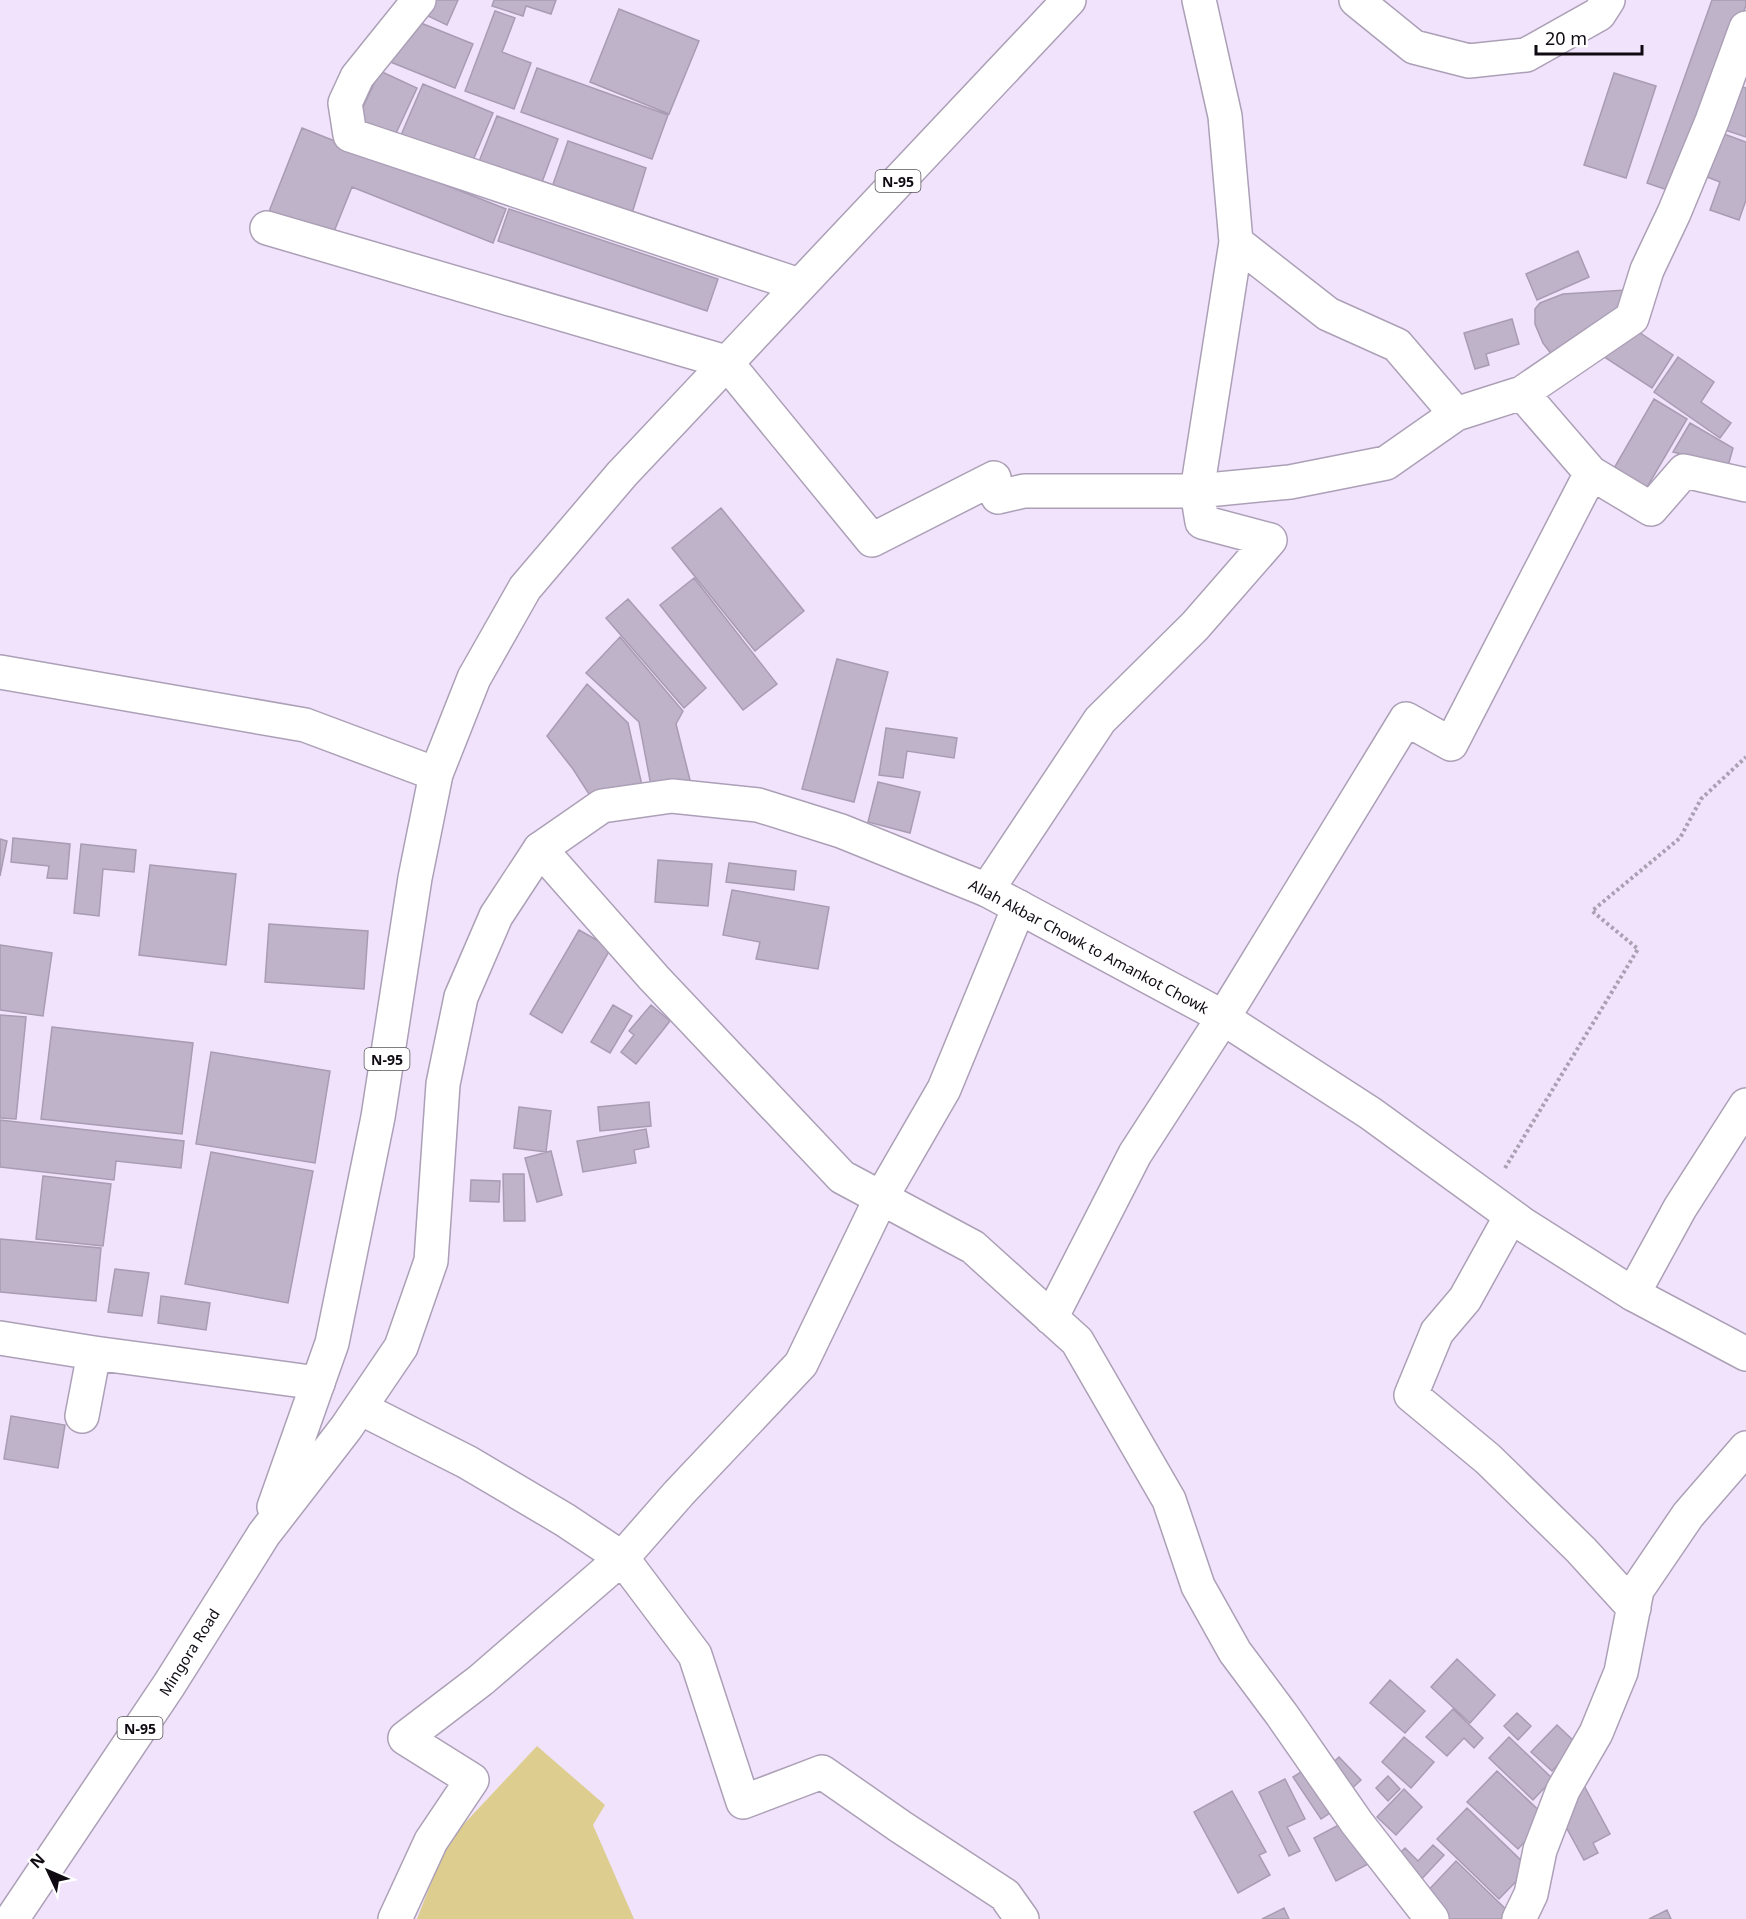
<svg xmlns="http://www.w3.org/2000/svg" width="1746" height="1919" font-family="'Noto Sans',sans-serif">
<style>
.green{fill:#ddce90}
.building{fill:#bfb3ca;stroke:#a89cb3;stroke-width:1.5}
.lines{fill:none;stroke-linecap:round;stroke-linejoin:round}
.minor-casing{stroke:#aca0b7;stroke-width:36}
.major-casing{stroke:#aca0b7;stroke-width:36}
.path{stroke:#aaa0b3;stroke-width:4;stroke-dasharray:3 3;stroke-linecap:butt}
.minor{stroke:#fff;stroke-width:33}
.major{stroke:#fff;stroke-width:33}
.labels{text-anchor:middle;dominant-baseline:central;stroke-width:6;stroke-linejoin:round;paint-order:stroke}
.shield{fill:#fff;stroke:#58545a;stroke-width:1.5}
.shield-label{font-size:14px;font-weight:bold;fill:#100b13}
.street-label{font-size:15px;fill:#100b13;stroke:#fff}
</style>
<rect width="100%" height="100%" fill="#f0e3fb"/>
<path class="green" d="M537 1746 605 1805 593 1825 634 1919H417L447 1842Z"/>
<path class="building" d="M436 0H458L447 25 428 16Z
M494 0H556L551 14 526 6 523 16 492 6Z
M1712 0H1746V5L1679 194 1647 183Z
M619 9 699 41 669 114 590 82Z
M495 11 515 18 502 52 531 63 514 109 465 91Z
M406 17 473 44 455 88 388 61Z
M537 68 668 115 652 159 521 112Z
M380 71 417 88 391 144 354 126Z
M1614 73 1656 86 1626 178 1584 165Z
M1731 83 1746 88V137L1716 127Z
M423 84 493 113 468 172 398 142Z
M497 116 558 139 538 193 476 169Z
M302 128 506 209 493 243 352 187 331 239 268 214Z
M1713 130 1746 142V200L1739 220 1710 210 1720 182 1697 173Z
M568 141 646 168 629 223 550 193Z
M509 209 718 279 707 311 498 241Z
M1578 251 1589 277 1537 300 1526 274Z
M1626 290 1627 311 1559 364 1543 343 1535 324V309L1540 303 1563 294Z
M1512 319 1519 344 1486 354 1489 365 1475 369 1464 333Z
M1630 326 1673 355 1652 388 1595 351Z
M1678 357 1714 382 1701 402 1731 423 1720 438 1654 392Z
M1654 399 1687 419 1646 489 1613 470Z
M1690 423 1733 448 1728 466 1673 452Z
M721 508 804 611 755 651 672 548Z
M694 578 777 684 743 710 660 605Z
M628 599 706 688 684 708 606 618Z
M620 637 683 711 676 724 691 784 652 791 639 722 586 673Z
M837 659 888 672 854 802 802 789Z
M587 684 628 723 643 790 594 802 573 769 547 736Z
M886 728 957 738 954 758 907 751 903 778 879 775Z
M878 782 920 792 910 833 868 822Z
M13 838 70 844 67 879 47 878 49 866 11 862Z
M0 839 7 841 0 876Z
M81 844 136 850 134 872 103 869 99 916 74 913Z
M658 860 712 864 708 906 655 902Z
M729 863 796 871 794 890 726 882Z
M150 865 236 874 226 965 139 955Z
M732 890 829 907 818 969 756 959 760 942 723 935Z
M269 924 368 931 364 989 265 982Z
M579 930 611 948 562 1033 530 1014Z
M0 945 52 953 43 1016 0 1010Z
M613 1005 632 1016 610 1053 591 1042Z
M651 1005 670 1021 636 1064 621 1052 634 1035 629 1031Z
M0 1015 26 1017 16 1119 0 1118Z
M52 1027 193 1043 182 1134 41 1119Z
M211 1052 330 1071 315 1163 196 1144Z
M649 1102 651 1126 600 1131 598 1107Z
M519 1107 551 1111 546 1152 514 1148Z
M0 1120 184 1141 181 1168 116 1161 114 1180 0 1167Z
M646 1129 649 1147 634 1150 636 1163 583 1172 577 1141Z
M551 1151 562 1195 537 1202 525 1158Z
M211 1152 313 1171 288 1303 185 1284Z
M503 1174H524L525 1221H504Z
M43 1176 111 1184 103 1246 36 1239Z
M471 1180 500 1181 499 1202 470 1201Z
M0 1239 101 1248 96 1301 0 1292Z
M115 1269 149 1273 142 1316 108 1312Z
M161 1296 210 1303 206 1330 158 1323Z
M11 1416 65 1425 58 1468 4 1459Z
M1457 1659 1495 1695 1470 1723 1431 1687Z
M1390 1680 1425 1711 1405 1733 1370 1703Z
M1453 1709 1483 1738 1474 1748 1464 1738 1447 1756 1426 1737Z
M1517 1713 1531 1726 1518 1740 1504 1726Z
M1557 1725 1577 1744 1552 1771 1531 1752Z
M1404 1737 1434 1762 1411 1788 1382 1762Z
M1509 1737 1553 1779 1533 1800 1489 1758Z
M1339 1757 1361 1780 1346 1794 1324 1771Z
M1312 1765 1339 1807 1321 1819 1293 1777Z
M1497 1771 1547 1818 1518 1849 1467 1802Z
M1388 1776 1400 1789 1388 1801 1376 1788Z
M1285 1779 1305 1819 1287 1827 1300 1851 1289 1856 1259 1792Z
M1581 1780 1610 1834 1593 1843 1598 1853 1584 1860 1559 1814Z
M1404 1789 1422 1807 1396 1835 1377 1817Z
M1232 1791 1266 1852 1259 1855 1270 1875 1238 1893 1194 1812Z
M1467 1808 1529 1868 1499 1899 1437 1839Z
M1348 1820 1370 1863 1336 1881 1314 1838Z
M1433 1845 1444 1855 1418 1883 1393 1860 1405 1848 1418 1861Z
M1456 1861 1514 1917 1512 1919H1443L1421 1898Z
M1284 1908 1289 1919H1262Z
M1667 1910 1671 1919H1649Z"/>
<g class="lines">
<g class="minor-casing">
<path id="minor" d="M419 0 357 77 345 103 350 135 799 285
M1199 0 1225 116 1236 242 1328 314 1397 345 1456 414
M1356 0 1414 47 1469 61 1526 55 1599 14 1608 0
M267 228 726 362 872 540 994 478 998 497 1024 491H1197L1290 482 1386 463 1456 414 1522 393 1632 318 1647 270 1674 213 1712 121 1746 28
M1522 393 1591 473 1651 509 1684 471 1746 485
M0 672 305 725 436 774
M540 849 654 978 842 1177 973 1247 1077 1341 1169 1500 1198 1586 1235 1652 1282 1715 1357 1823 1432 1919
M987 890 1100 720 1195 626 1270 540 1202 522 1197 491 1236 242
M1511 1216 1465 1299 1437 1332 1411 1395 1488 1459 1581 1550 1634 1608
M1633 1294 1680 1208 1746 1105
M1051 1318 1135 1154 1223 1018 1406 719 1451 744 1591 473
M0 1338 94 1353 318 1383
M360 1408 467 1462 565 1520 622 1558 695 1655 743 1802 822 1772 901 1827 1005 1895 1022 1919
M82 1416 94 1353
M395 1919 431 1841 472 1780 405 1738 481 1680 622 1558 679 1493 801 1364 881 1198 944 1089 1019 907
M1519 1919 1531 1894 1540 1850 1563 1790 1596 1733 1621 1672 1637 1590 1688 1515 1746 1448"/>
</g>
<g class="major-casing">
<path id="major" d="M274 1507 332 1343 378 1117 415 878 436 774 474 678 525 588 622 474 1069 0
M12 1919 169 1685 264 1534 346 1428 401 1347 431 1261 443 1084 461 997 496 916 540 849 602 806 672 796 758 805 841 831 987 890 1212 1011 1370 1113 1524 1225 1633 1294 1746 1354"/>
</g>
<path class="path" d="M1505 1168 1638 949 1592 911 1680 838 1701 799 1746 757"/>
<use href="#minor" class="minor"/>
<use href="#major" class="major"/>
</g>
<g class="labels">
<g class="shield">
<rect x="875.5" y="170" width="45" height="22" rx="4.5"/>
<rect x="364.5" y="1048" width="45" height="22" rx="4.5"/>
<rect x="117.5" y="1717" width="45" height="22" rx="4.5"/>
</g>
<g class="shield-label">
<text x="898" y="181">N-95</text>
<text x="387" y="1059">N-95</text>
<text x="140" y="1728">N-95</text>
</g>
<g class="street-label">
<text transform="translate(1089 946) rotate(28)">Allah Akbar Chowk to Amankot Chowk</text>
<text transform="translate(189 1652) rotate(-58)">Mingora Road</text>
</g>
</g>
<g transform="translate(48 1871) rotate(314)" stroke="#ffffff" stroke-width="4.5" paint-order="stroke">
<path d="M0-4.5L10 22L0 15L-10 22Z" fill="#100b13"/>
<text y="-9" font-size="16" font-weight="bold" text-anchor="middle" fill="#100b13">N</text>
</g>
<path d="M1536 45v9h106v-9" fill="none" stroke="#100b13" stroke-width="3"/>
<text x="1545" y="45" font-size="18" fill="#100b13" stroke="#ffffff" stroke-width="4.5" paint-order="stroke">20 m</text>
</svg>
